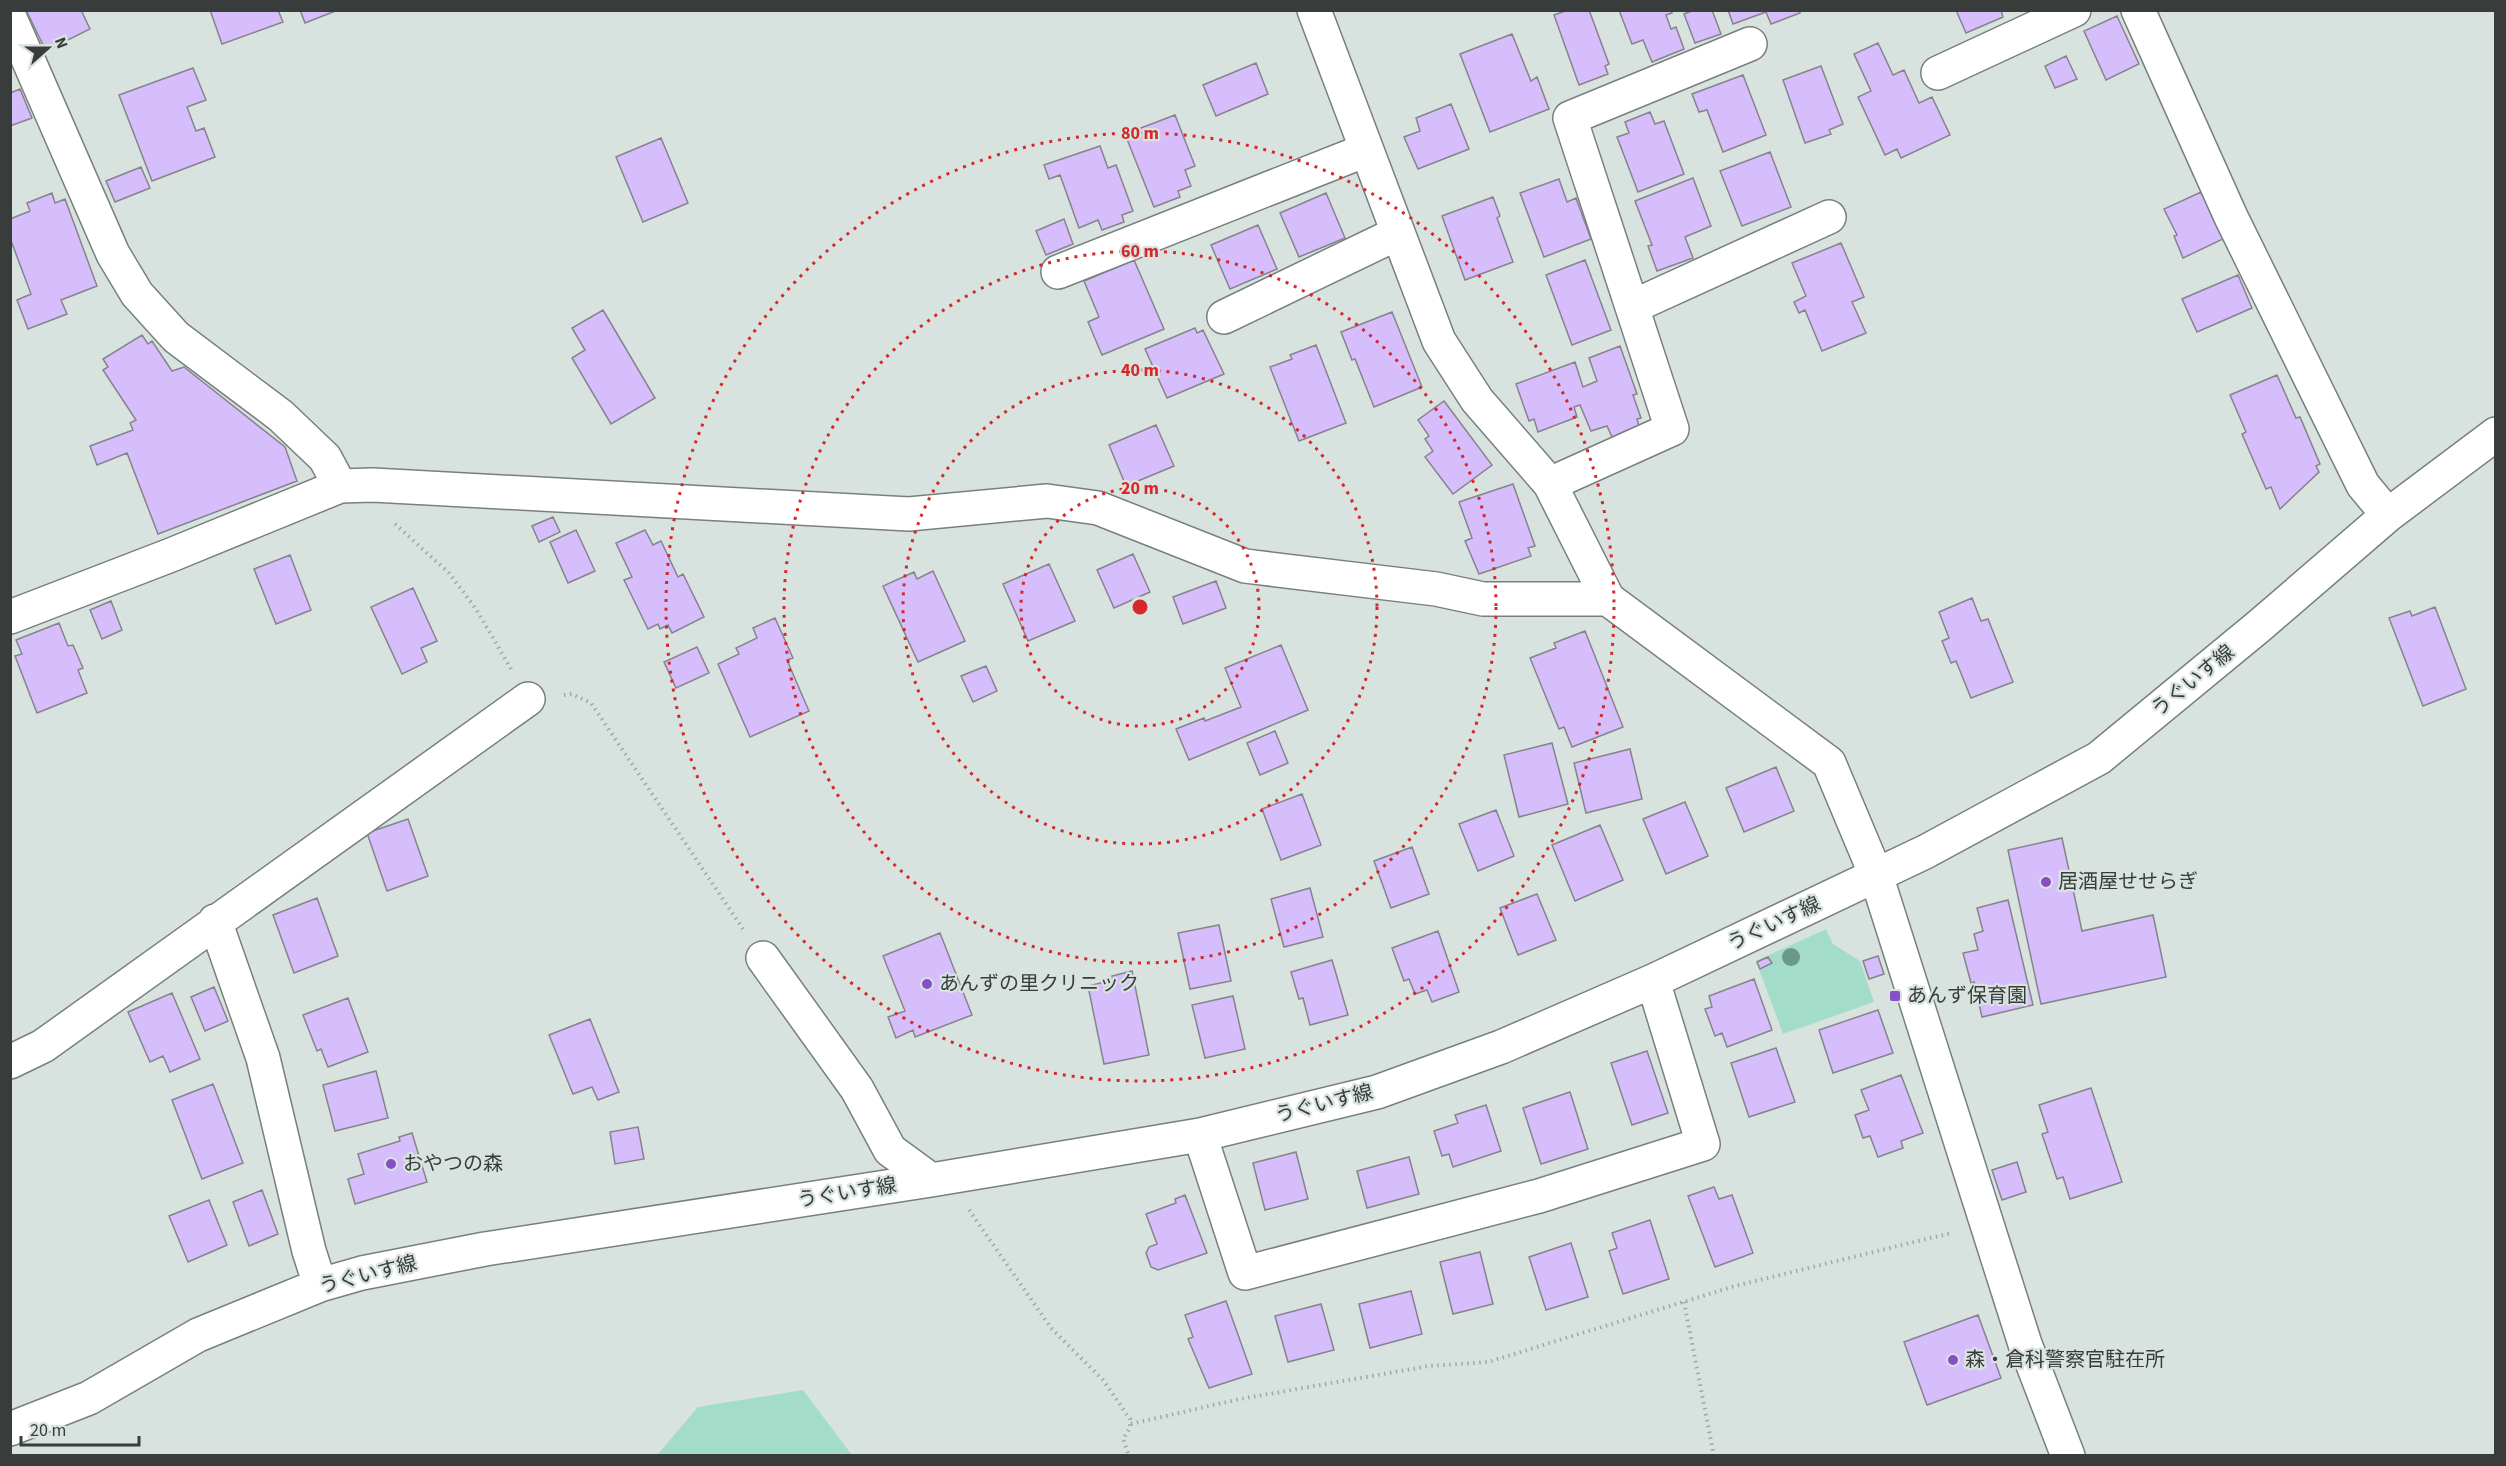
<svg xmlns="http://www.w3.org/2000/svg" width="2506" height="1466" font-family="'Source Sans 3','Noto Sans JP',sans-serif">
<style>
.green{fill:#a3ddca}
.building{fill:#d6bdfc;stroke:#86838b;stroke-width:1.5}
.lines{fill:none;stroke-linecap:round;stroke-linejoin:round}
.minor-casing{stroke:#77807d;stroke-width:36}
.path{stroke:#a0a8a6;stroke-width:4;stroke-dasharray:1.5 4.5;stroke-linecap:butt}
.minor{stroke:#fff;stroke-width:33}
.tree{fill:#6b978c}
.ring{fill:none;stroke:#d62828;stroke-width:3;stroke-dasharray:3 6}
.poi-dot{fill:#874fc6;stroke:#d8e3e0;stroke-width:2}
.labels{text-anchor:middle;dominant-baseline:central;stroke-width:4.5;stroke-linejoin:round;paint-order:stroke}
.street-label{font-size:20px;fill:#383d3b;stroke:#d8e3e0}
.poi-label{font-size:20px;fill:#383d3b;stroke:#d8e3e0;text-anchor:start}
.centre{fill:#d62828;stroke:#d8e3e0;stroke-width:3}
.ring-label{font-size:18px;text-anchor:middle;font-weight:bold;fill:#d62828;stroke:#d8e3e0;stroke-width:4.5;stroke-linejoin:round;paint-order:stroke}
</style>
<rect width="100%" height="100%" fill="#d8e3e0"/>
<path class="green" d="M1826 929 1833 944 1860 961 1874 1002 1783 1034 1756 961Z
M803 1390 852 1455H657L698 1407Z"/>
<path class="building" d="M26 10H81L90 29 46 51Z
M210 10H278L283 22 222 44Z
M300 10H338L305 23Z
M1568 10H1589L1609 64 1605 66 1608 74 1579 85 1554 15Z
M1619 10H1671L1672 13 1666 15 1671 29 1676 27 1684 49 1652 62 1643 40 1632 44Z
M1694 10H1712L1721 34 1695 43 1684 14Z
M1728 10H1800V13L1771 24 1766 12 1733 24Z
M1956 10H2001L2003 17 1966 33Z
M2117 16 2139 64 2106 80 2084 31Z
M1512 34 1531 81 1537 77 1549 109 1490 132 1460 54Z
M1878 43 1893 75 1904 70 1919 103 1932 97 1950 135 1901 158 1897 149 1885 155 1858 97 1871 91 1854 54Z
M2066 56 2077 79 2055 88 2045 66Z
M1256 63 1268 94 1216 116 1203 85Z
M1821 66 1843 124 1829 130 1831 134 1805 143 1783 80Z
M193 68 206 100 187 107 196 131 204 128 215 157 152 181 119 95Z
M1743 75 1766 135 1723 152 1707 110 1699 112 1692 94Z
M20 89 32 118 10 126V93Z
M1451 104 1469 149 1418 169 1404 137 1420 131 1416 118Z
M1650 112 1655 124 1664 121 1684 174 1638 192 1617 137 1629 133 1625 122Z
M1175 115 1195 166 1185 170 1191 186 1178 191 1180 197 1154 207 1125 134Z
M661 138 688 203 643 222 616 157Z
M1100 146 1108 168 1116 165 1133 211 1122 215 1124 222 1102 230 1098 220 1079 228 1060 175 1049 179 1044 165Z
M1770 152 1791 207 1742 226 1720 171Z
M141 167 150 188 115 202 106 181Z
M1693 178 1711 226 1685 237 1693 258 1657 271 1648 246 1652 245 1635 201Z
M1559 179 1567 202 1576 198 1591 239 1544 257 1520 193Z
M2201 192 2223 239 2183 258 2174 236 2177 235 2164 209Z
M52 193 55 203 65 199 97 286 61 300 67 314 28 329 17 300 31 294 10 238V219L30 211 27 203Z
M1326 193 1345 238 1299 257 1280 213Z
M1493 197 1500 216 1497 218 1513 262 1465 280 1442 216Z
M1064 219 1073 244 1046 255 1036 231Z
M1258 225 1277 269 1230 289 1211 245Z
M1841 243 1864 297 1852 302 1866 333 1822 351 1805 310 1799 313 1794 302 1806 296 1792 263Z
M1134 260 1164 329 1102 355 1088 322 1099 317 1084 281Z
M1585 260 1611 330 1572 345 1546 275Z
M2238 275 2252 308 2197 332 2182 299Z
M603 310 655 398 611 424 572 358 585 350 572 328Z
M1392 312 1422 387 1374 407 1355 359 1352 360 1341 332Z
M1195 328 1197 333 1203 330 1224 374 1167 398 1145 349Z
M142 335 148 344 152 341 172 371 184 367 285 447 297 481 158 534 127 453 97 465 90 446 133 430 130 423 136 420 103 370 108 367 103 359Z
M1316 345 1346 423 1299 441 1270 367 1292 359 1290 355Z
M1620 346 1637 394 1633 395 1641 418 1637 419 1639 426 1612 437 1607 426 1591 431 1580 405 1574 407 1577 417 1538 432 1534 419 1529 421 1516 384 1575 362 1583 387 1597 381 1589 358Z
M2277 375 2296 418 2300 417 2320 464 2316 466 2319 472 2280 509 2271 487 2266 489 2242 434 2246 432 2230 395Z
M1444 401 1492 465 1453 494 1425 457 1433 451 1425 439 1429 436 1418 420Z
M1156 425 1174 466 1126 486 1109 445Z
M1513 484 1535 546 1528 548 1531 556 1479 574 1465 541 1472 538 1459 502Z
M553 517 560 532 539 542 532 526Z
M576 530 595 571 568 583 550 542Z
M645 530 653 545 661 541 678 577 683 574 704 617 672 633 668 625 660 629 658 624 648 629 624 580 632 577 616 543Z
M1133 554 1150 592 1114 608 1097 570Z
M290 555 311 610 276 624 254 569Z
M1049 564 1075 621 1028 641 1003 584Z
M933 571 965 641 918 662 883 586 914 572 917 579Z
M1216 581 1226 608 1183 624 1173 597Z
M413 588 437 641 421 648 427 662 402 674 371 607Z
M1972 598 1981 621 1988 619 2013 682 1971 698 1956 661 1951 663 1942 641 1949 638 1939 612Z
M111 601 122 630 102 639 90 610Z
M2435 607 2466 689 2423 706 2389 618 2410 611 2412 616Z
M775 618 793 658 787 660 809 711 750 737 718 664 739 654 736 648 757 638 753 628Z
M59 623 68 646 73 645 83 668 78 670 87 693 37 713 15 656 22 654 16 640Z
M1585 631 1623 727 1572 747 1564 727 1559 729 1530 658 1556 648 1554 643Z
M1281 645 1308 710 1189 760 1176 729 1204 718 1205 721 1241 707 1225 668Z
M697 647 709 673 676 688 664 662Z
M986 666 997 691 973 702 961 676Z
M1275 731 1288 763 1260 775 1247 743Z
M1552 743 1568 804 1519 817 1504 755Z
M1630 749 1642 799 1586 813 1574 763Z
M1776 767 1794 811 1744 832 1726 788Z
M1302 794 1321 845 1281 860 1262 809Z
M1685 802 1708 856 1666 874 1643 819Z
M1496 810 1514 856 1478 871 1459 824Z
M408 819 428 876 387 891 367 833Z
M1600 825 1623 880 1575 901 1552 845Z
M2062 838 2082 931 2153 915 2166 977 2041 1004 2008 850Z
M1412 847 1429 894 1391 908 1374 861Z
M1310 888 1323 937 1284 947 1271 899Z
M1537 894 1556 940 1518 955 1500 908Z
M317 898 338 956 294 973 273 915Z
M2008 900 2033 1005 1982 1017 1974 982 1971 983 1963 953 1978 950 1974 934 1983 931 1977 908Z
M1219 925 1231 981 1190 989 1178 933Z
M1438 931 1459 992 1432 1002 1427 990 1415 994 1409 979 1404 981 1392 948Z
M940 933 972 1015 915 1037 913 1030 896 1038 888 1017 905 1011 883 956Z
M1878 956 1884 974 1869 979 1863 961Z
M1768 957 1772 963 1760 969 1757 962Z
M1332 960 1348 1015 1310 1025 1303 998 1299 999 1291 972Z
M1132 971 1149 1055 1104 1064 1088 986 1113 980 1112 976Z
M1754 979 1772 1030 1727 1047 1722 1033 1715 1036 1705 1009 1712 1007 1709 996Z
M214 987 228 1021 205 1031 191 997Z
M172 993 200 1059 170 1072 163 1056 150 1062 128 1012Z
M1233 996 1245 1049 1205 1058 1192 1005Z
M348 998 368 1052 328 1067 321 1049 317 1051 303 1015Z
M1878 1010 1893 1053 1833 1073 1819 1030Z
M590 1019 619 1092 598 1100 592 1087 573 1094 549 1035Z
M1776 1048 1795 1102 1749 1117 1731 1063Z
M1647 1051 1668 1113 1632 1125 1611 1063Z
M376 1071 388 1118 335 1131 323 1085Z
M1901 1075 1923 1133 1901 1141 1903 1148 1878 1157 1870 1136 1863 1138 1855 1115 1869 1110 1861 1090Z
M213 1084 243 1163 202 1179 172 1100Z
M2091 1088 2122 1182 2070 1199 2063 1177 2057 1179 2042 1134 2048 1132 2039 1105Z
M1570 1092 1588 1149 1541 1164 1523 1108Z
M1486 1105 1501 1151 1453 1167 1449 1154 1442 1156 1434 1131 1458 1123 1455 1115Z
M638 1127 644 1159 615 1164 610 1132Z
M412 1133 427 1182 355 1204 348 1179 364 1174 358 1154 400 1141 399 1137Z
M1296 1152 1308 1199 1265 1210 1253 1163Z
M1409 1157 1419 1194 1367 1208 1357 1171Z
M2017 1162 2026 1192 2002 1200 1992 1170Z
M1714 1187 1719 1199 1732 1195 1753 1253 1715 1267 1688 1196Z
M262 1190 278 1234 249 1246 233 1202Z
M1185 1195 1207 1253 1158 1270 1151 1267 1146 1253 1149 1247 1157 1244 1146 1214 1176 1203 1175 1199Z
M209 1200 227 1245 188 1262 169 1216Z
M1650 1220 1669 1279 1623 1294 1609 1251 1617 1248 1612 1233Z
M1571 1243 1588 1297 1546 1310 1529 1257Z
M1480 1252 1493 1304 1453 1314 1440 1262Z
M1411 1291 1422 1334 1370 1348 1359 1304Z
M1226 1301 1252 1374 1209 1388 1188 1339 1193 1337 1185 1315Z
M1321 1304 1334 1350 1288 1362 1275 1316Z
M1978 1315 2001 1378 1927 1405 1904 1342Z"/>
<g class="lines">
<g class="minor-casing">
<path id="minor" d="M1314 10 1439 341 1477 400 1550 484 1608 599 1829 763 1876 875 2025 1344 2068 1456
M2138 10 2231 217 2363 485 2388 515
M10 18 113 254 137 294 176 337 281 416 325 458 340 486
M1938 73 2074 10
M1058 272 1366 150
M1632 307 1829 217
M1224 317 1398 233
M1550 484 1672 429 1570 118 1750 44
M10 617 171 555 340 486 373 485 909 514 1047 501 1098 508 1245 566 1436 589 1483 599H1608
M215 921 263 1058 309 1251 320 1285
M763 958 857 1089 890 1150 931 1180
M10 1062 43 1046 528 699
M1200 1135 1245 1273 1539 1196 1703 1144 1653 981
M10 1429 89 1398 198 1335 320 1285 362 1273 485 1249 931 1180 1200 1135 1377 1092 1501 1047 1653 981 1925 852 2099 758 2258 627 2388 515 2496 434"/>
</g>
<path class="path" d="M395 524 449 573 476 609 511 669
M564 695 572 694 591 703 743 929
M969 1210 1051 1328 1103 1380 1130 1419V1428L1123 1439 1129 1456
M1684 1302 1714 1456
M1131 1424 1240 1399 1429 1366 1488 1362 1735 1286 1951 1233"/>
<use href="#minor" class="minor"/>
</g>
<circle class="tree" cx="1791" cy="957" r="9"/>
<g class="ring">
<circle cx="1140" cy="607" r="119"/>
<circle cx="1140" cy="607" r="237"/>
<circle cx="1140" cy="607" r="356"/>
<circle cx="1140" cy="607" r="474"/>
</g>
<g class="poi-dot">
<circle cx="2046" cy="882" r="6"/>
<circle cx="927" cy="984" r="6"/>
<rect x="1889" y="990" width="12" height="12" rx="3"/>
<circle cx="391" cy="1164" r="6"/>
<circle cx="1953" cy="1360" r="6"/>
</g>
<g class="labels">
<g class="street-label">
<text transform="translate(2193 681) rotate(-39)">うぐいす線</text>
<text transform="translate(1774 924) rotate(-25)">うぐいす線</text>
<text transform="translate(1324 1104) rotate(-14)">うぐいす線</text>
<text transform="translate(847 1193) rotate(-9)">うぐいす線</text>
<text transform="translate(368 1275) rotate(-14)">うぐいす線</text>
</g>
<g class="poi-label">
<text x="2058" y="882">居酒屋せせらぎ</text>
<text x="939" y="984">あんずの里クリニック</text>
<text x="1907" y="996">あんず保育園</text>
<text x="403" y="1164">おやつの森</text>
<text x="1965" y="1360">森・倉科警察官駐在所</text>
</g>
</g>
<circle cx="1140" cy="607" r="9" class="centre"/>
<g class="ring-label">
<text x="1140" y="139">80 m</text>
<text x="1140" y="257">60 m</text>
<text x="1140" y="376">40 m</text>
<text x="1140" y="494">20 m</text>
</g>
<rect width="2506" height="1466" fill="none" stroke="#383d3b" stroke-width="24"/>
<g transform="translate(48 48) rotate(69)" stroke="#d8e3e0" stroke-width="4.5" paint-order="stroke">
<path d="M0-4.5L10 22L0 15L-10 22Z" fill="#383d3b"/>
<text y="-9" font-size="16" font-weight="bold" text-anchor="middle" fill="#383d3b">N</text>
</g>
<path d="M21 1436v9h118v-9" fill="none" stroke="#383d3b" stroke-width="3"/>
<text x="30" y="1436" font-size="18" fill="#383d3b" stroke="#d8e3e0" stroke-width="4.5" paint-order="stroke">20 m</text>
</svg>
